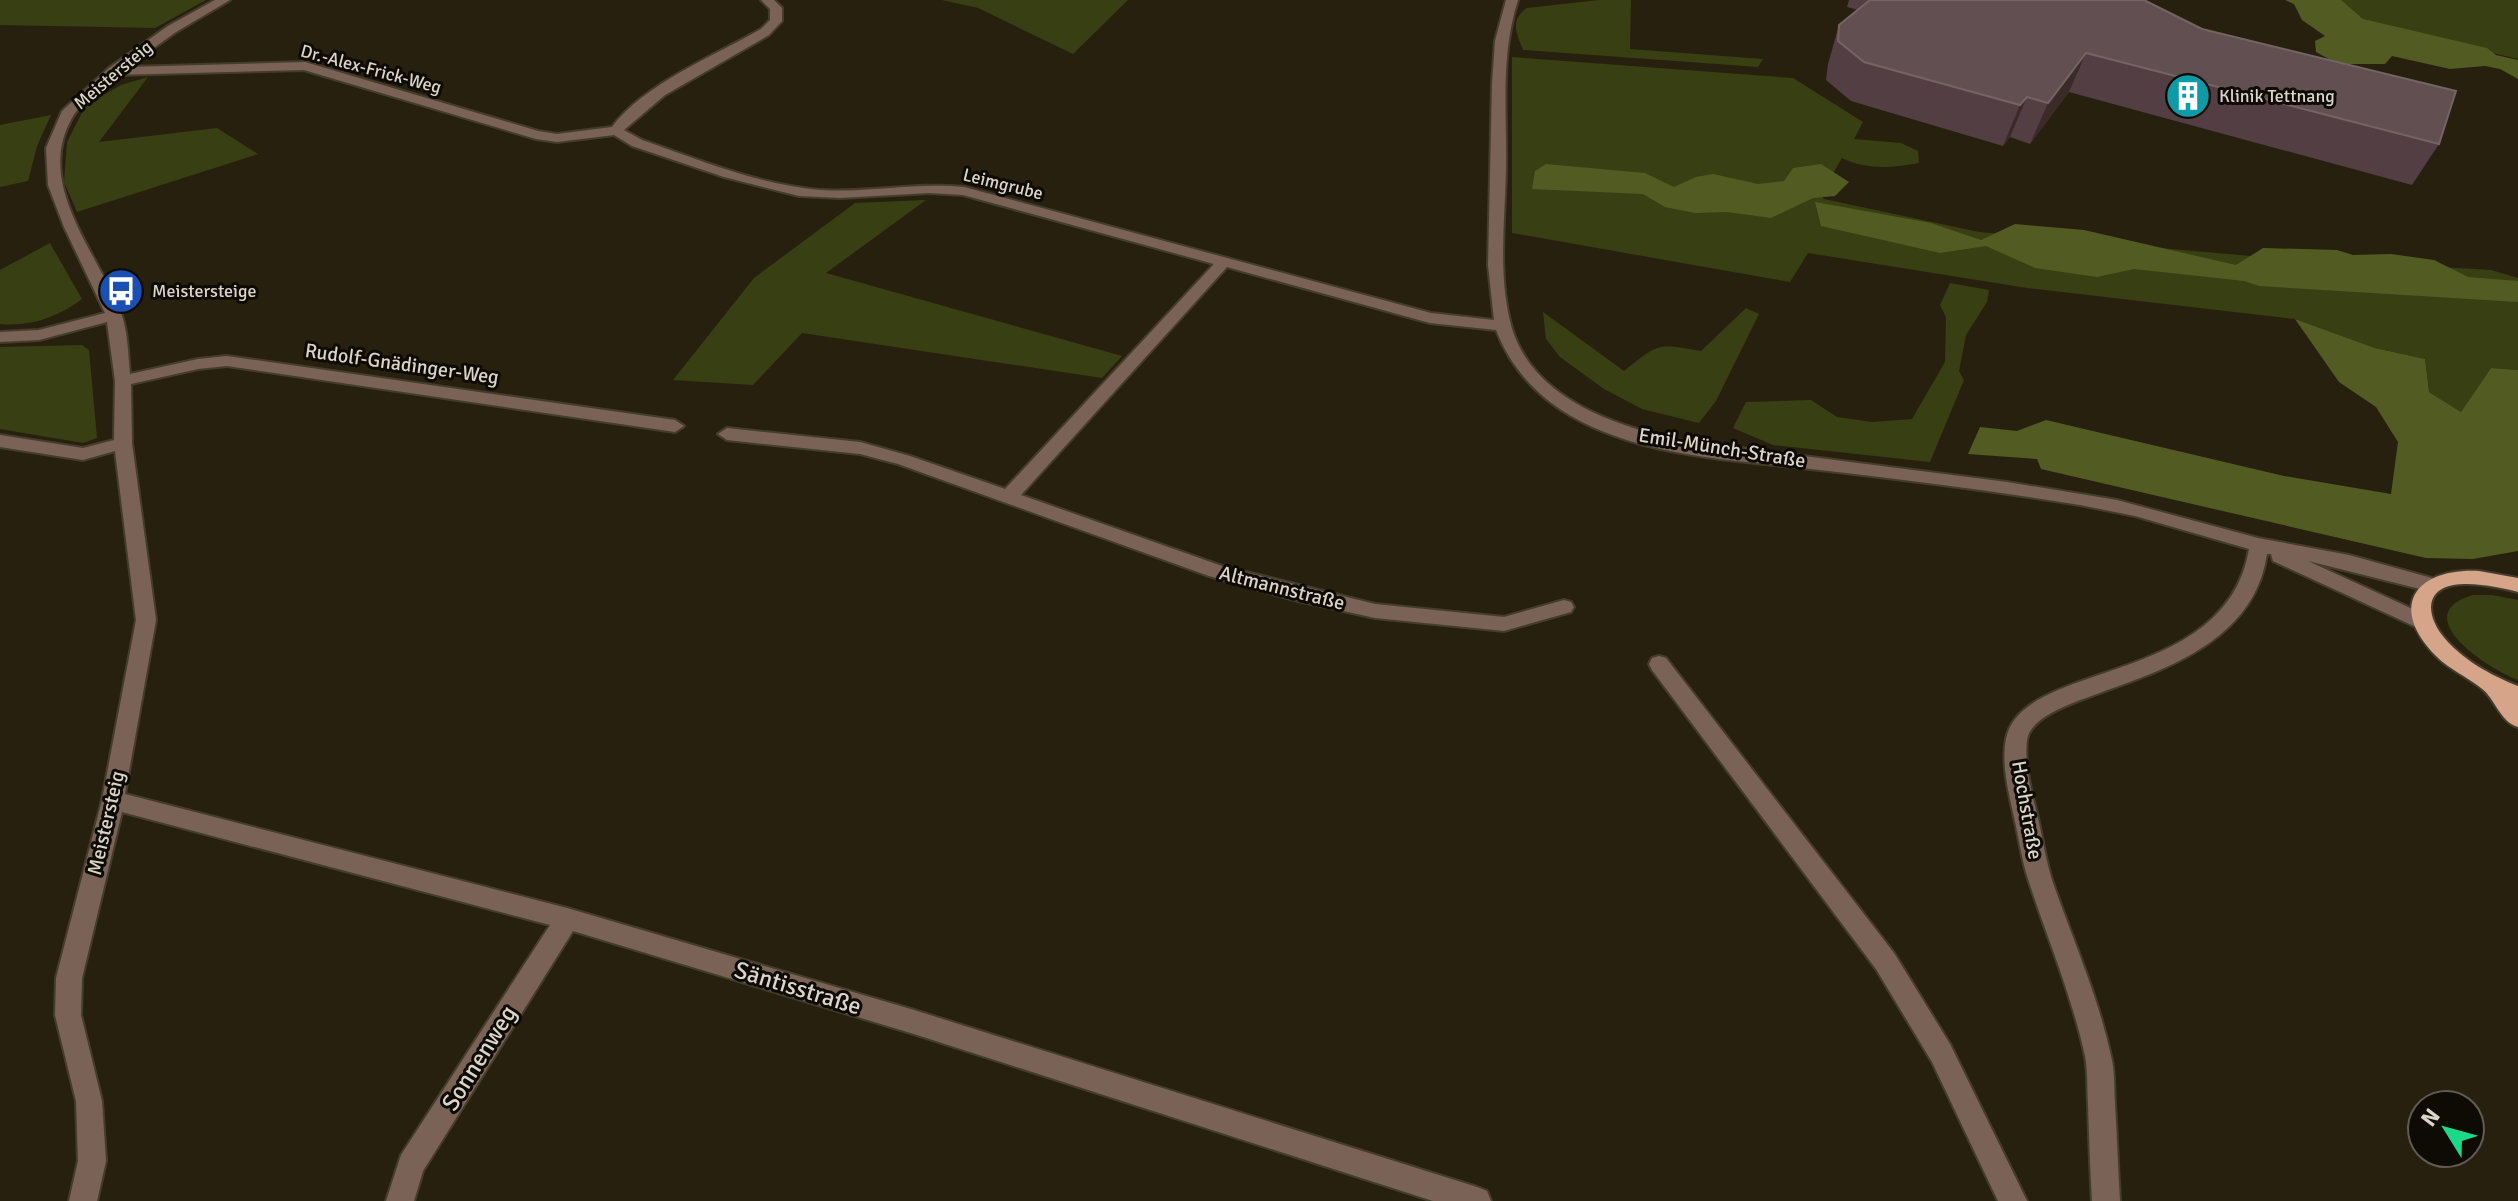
<svg xmlns="http://www.w3.org/2000/svg" width="2518" height="1201" font-family="Signika,sans-serif">
<style>
.green{fill:#383f12}
.forest{fill:#525c22}
.lines{fill:none;stroke-linecap:round;stroke-linejoin:round}
.minor-casing{stroke:#443d2d;stroke-width:4}
.major-casing{stroke:#443d2d;stroke-width:4}
.minor{fill:#7a6356;fill-rule:evenodd}
.major{fill:#d5a489;fill-rule:evenodd}
.wall{fill:#523e43}
.shaded-wall{fill:#3b2b28}
.building{fill:#614f52;stroke:#746464;stroke-width:2}
.labels{text-anchor:middle;dominant-baseline:central;stroke-width:6;stroke-linejoin:round;paint-order:stroke}
.far-street-label{font-size:18px;fill:#dad5ca;stroke:#0e0a04}
.far-poi-label{font-size:18px;fill:#dad5ca;stroke:#0e0a04;text-anchor:start}
.street-label{font-size:20px;fill:#dad5ca;stroke:#0e0a04}
.near-street-label{font-size:24px;fill:#dad5ca;stroke:#0e0a04}
</style>
<rect width="100%" height="100%" fill="#28200f"/>
<path class="green" d="M0 0H206L155 28 0 25Z
M942 0H1128L1073 54 978 8Z
M1599 0H1631L1630 49 1763 59 1758 67 1523 50C1517 34 1509 20 1527 8Z
M2335 0H2518V59L2365 23Z
M1512 57 1793 78 1863 122 1854 139 1901 143 1918 151 1919 163C1893 168 1866 170 1842 158L1821 194 1824 199 1979 232 2251 256 2491 270 2518 278V370L2491 368 2461 412 2429 392 2425 359 2375 348 2295 319 2027 288 1808 253 1790 282 1512 233Z
M148 77 99 142 217 128 258 154 77 212 64 182 67 142 86 105 121 85Z
M51 115 37 146 28 181 0 187V125Z
M926 200 826 273 1122 356 1102 378 802 333 753 385 673 380 754 278 855 203Z
M50 243 82 299C58 317 30 327 0 324V270Z
M1950 283 1989 290 1987 302 1966 335 1959 371 1964 380 1930 462 1773 445 1733 428 1746 402 1811 400 1837 417 1872 422 1912 419 1945 362 1946 317 1940 305Z
M1746 308 1759 314 1716 401 1699 423 1642 409 1604 389 1560 357 1546 339 1543 312 1624 371C1659 343 1657 343 1701 351Z
M82 345 89 350 97 438 83 443 0 429V347Z
M2473 595H2492L2518 600V680C2489 669 2405 615 2473 595Z"/>
<path class="forest" d="M2285 0H2341L2363 19 2487 48 2496 55 2518 60V79L2500 69 2485 66 2450 69 2392 56 2385 64H2338L2316 52 2315 41 2325 36 2302 20 2294 4Z
M1546 164 1645 173 1674 187 1696 177 1713 174 1758 184 1784 181 1793 168 1821 164 1849 182 1835 196 1813 198 1771 218 1727 212 1695 213 1665 207 1643 194 1532 189 1535 171Z
M1815 202 1931 223 1981 240 2015 224 2084 230 2236 265 2263 248 2337 250 2353 255 2391 254 2434 260 2468 277 2518 281V302L2259 286 2244 281 2134 269 2097 277 2035 268 1986 246 1940 253 1821 226Z
M2295 319 2375 348 2425 359 2429 392 2461 412 2491 368 2518 370V551L2473 559 2426 558 2041 469 2037 459 1968 454 1980 427 2017 431 2046 420 2284 476 2391 494 2398 442 2376 407 2339 382Z"/>
<g class="lines">
<g class="minor-casing">
<path id="minor" d="M215 0H230L176 32 127 67 305 62 538 131 557 134 612 127C644 84 714 56 761 29L770 20V9L761 0H774L782 8V21L769 35 665 95 624 130 642 140C700 160 759 185 821 190 869 193 916 182 964 187L1431 313 1494 320 1488 265 1492 84 1495 41 1506 0H1518C1500 56 1507 111 1506 169 1505 219 1498 271 1510 321 1528 397 1612 425 1679 440L2007 482 2117 500 2258 538 2349 555 2439 580 2442 585 2432 592 2308 561 2430 617 2433 622 2430 627H2416L2273 561 2271 554H2267C2247 691 2036 683 2027 740 2024 765 2032 794 2038 818 2043 840 2046 862 2053 883 2073 940 2098 996 2111 1056 2115 1071 2114 1088 2115 1104 2117 1136 2118 1169 2120 1201H2092C2090 1169 2089 1136 2088 1104 2087 1088 2088 1071 2085 1056 2072 996 2048 940 2029 882 2022 862 2019 839 2014 817 2009 794 2001 764 2006 739 2021 659 2226 688 2249 549L2135 516 2080 505C1994 491 1907 480 1820 470 1738 460 1644 458 1571 416 1536 396 1510 366 1496 330L1430 323 1227 267 1021 495 1222 566 1375 604 1504 617 1564 600 1571 602 1574 607 1571 612 1504 631 1375 618 1294 600 1209 576 898 464 860 454 727 440 718 434 727 428 860 442 910 456 1005 489 1214 264 963 195 929 193 840 198 799 196 724 177 632 146 614 135 557 142 536 139 304 70 116 75C103 87 81 102 72 118 34 184 98 253 121 313 128 331 128 355 130 374L198 359 227 356 675 420 684 426 675 432 227 366 198 369 131 384 132 443 156 620 125 794 567 908 914 1010 1477 1187 1487 1191 1491 1201H1433L914 1034 573 931 423 1171 414 1201H386L401 1155 550 925 122 812 82 978 81 1015 102 1101 106 1161 97 1201H69L78 1161 76 1101 55 1015 56 978 102 800 136 620 115 451 83 460 0 447V435L83 448 114 440 115 381 107 322 39 340 0 342V332L39 330 105 313 64 227 48 185 46 148 62 111 109 68 168 26Z
M1659 656 1666 658 1894 953 1950 1044 2027 1201H1998L1932 1062 1876 969 1652 670 1649 664 1652 658Z"/>
</g>
<g class="major-casing">
<path id="major" d="M2479 571 2518 578V592C2497 587 2433 571 2431 607 2431 617 2436 627 2442 635 2461 659 2490 675 2518 686V727C2500 722 2495 698 2481 688 2466 676 2450 670 2436 656 2387 606 2416 568 2479 571Z"/>
</g>
<use href="#minor" class="minor"/>
<use href="#major" class="major"/>
</g>
<path class="wall" d="M1849 0H2144L2439 144 2412 185 2069 92 2030 144 2010 137 2003 146 1851 101 1826 80 1828 64 1839 25 1858 10 1847 7Z"/>
<path class="shaded-wall" d="M2086 53 2069 92 2030 144 2048 103Z
M2027 97 2010 137 2003 146 2020 105Z"/>
<path class="building" d="M1870 0H2144L2202 29 2456 91 2439 144 2086 53 2048 103 2027 97 2020 105 1864 62 1838 41 1839 25Z"/>
<defs>
<g id="building-disc" transform="scale(2.3)"><circle r="9.5" fill="#0f9aa8" stroke="#0e0a04"/><path d="M-4-6H4V6H1V3H-1V6H-4ZM-2.5-4.3h1.7v1.8h-1.7ZM.8-4.3h1.7v1.8H.8ZM-2.5-1h1.7V.8h-1.7ZM.8-1h1.7V.8H.8Z" fill="#fff"/></g>
<g id="bus-disc" transform="scale(2.3)"><circle r="9.5" fill="#1a4fb4" stroke="#0e0a04"/><path d="M-5-6H5V4H4V6H2V4H-2V6H-4V4H-5ZM-3.5-4V0h7V-4ZM-3.5 1.2v1.5H-2V1.2ZM2 1.2v1.5H3.5V1.2Z" fill="#fff"/></g>
</defs>
<g fill-rule="evenodd">
<use href="#building-disc" x="2188" y="96"/>
<use href="#bus-disc" x="121" y="291"/>
</g>
<g class="labels">
<g class="far-street-label">
<text transform="translate(371 69) rotate(15)">Dr.-Alex-Frick-Weg</text>
<text transform="translate(113 75) rotate(-40)">Meistersteig</text>
<text transform="translate(1003 184) rotate(14)">Leimgrube</text>
</g>
<g class="far-poi-label">
<text x="2219" y="96">Klinik Tettnang</text>
<text x="152" y="291">Meistersteige</text>
</g>
<g class="street-label">
<text transform="translate(402 364) rotate(8)">Rudolf-Gnädinger-Weg</text>
<text transform="translate(1722 448) rotate(9)">Emil-Münch-Straße</text>
<text transform="translate(1282 588) rotate(14)">Altmannstraße</text>
<text transform="translate(2027 810) rotate(80)">Hochstraße</text>
<text transform="translate(106 823) rotate(-77)">Meistersteig</text>
</g>
<g class="near-street-label">
<text transform="translate(798 988) rotate(17)">Säntisstraße</text>
<text transform="translate(479 1058) rotate(-58)">Sonnenweg</text>
</g>
</g>
<g transform="translate(2446 1129) rotate(307)"><circle r="38" fill="#0e0a04" stroke="#605b53" stroke-width="2"/>
<path d="M0-6L14 30L0 20L-14 30Z" fill="#1bd988"/>
<text y="-12" font-size="22" font-weight="bold" text-anchor="middle" fill="#dad5ca">N</text>
</g>
</svg>
